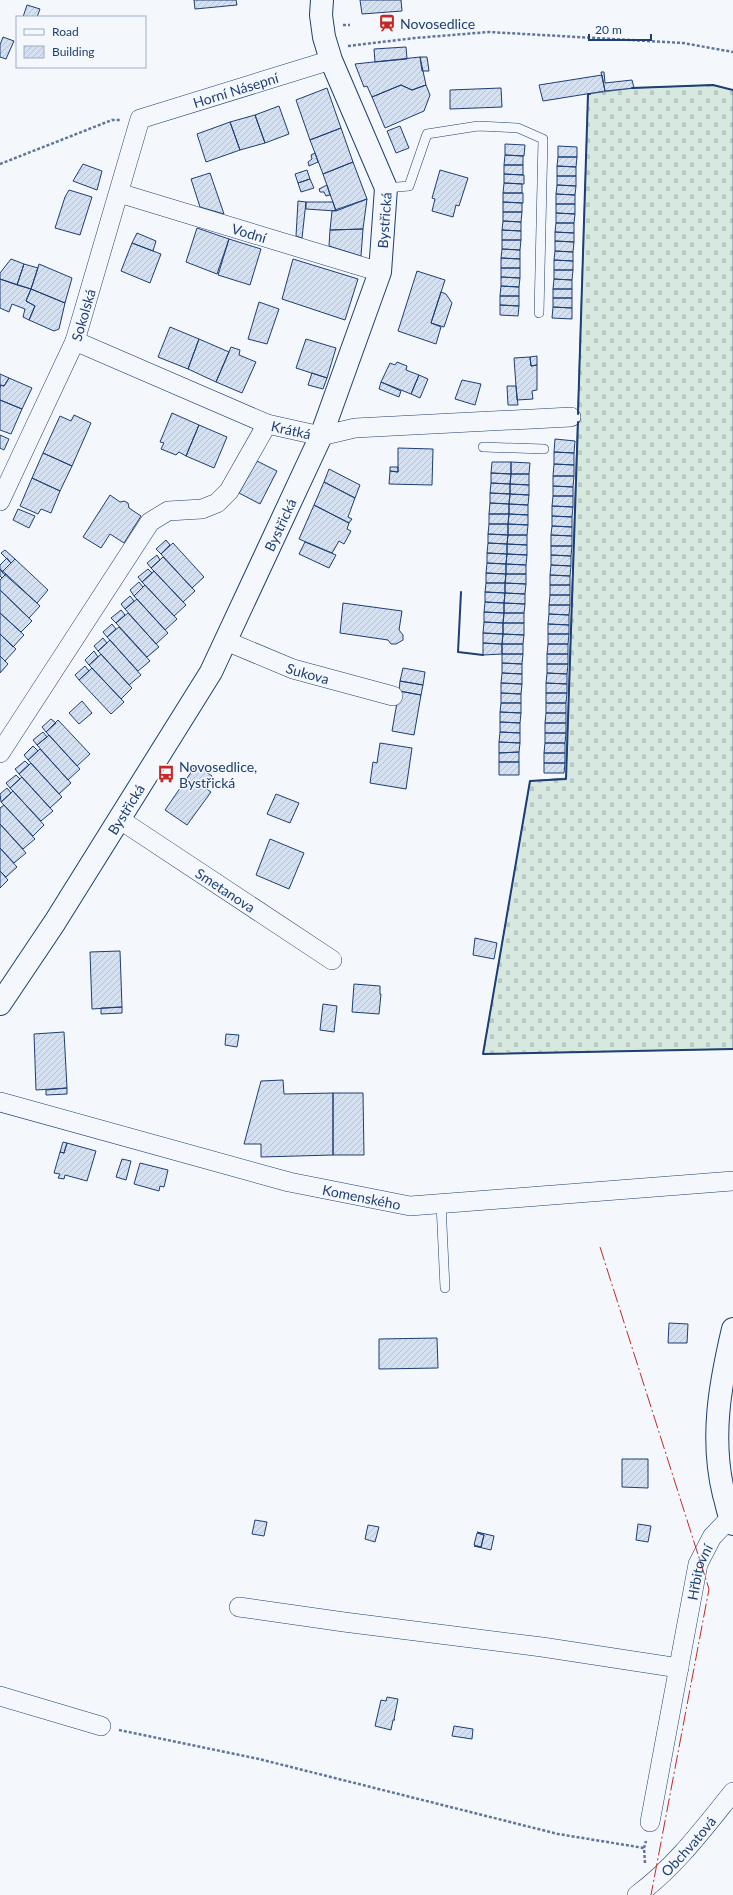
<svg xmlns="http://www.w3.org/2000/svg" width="733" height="1895" font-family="Lato,sans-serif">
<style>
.cemetery{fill:url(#cemetery-stones);stroke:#687fa3}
.building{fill:url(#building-hatch);stroke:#1d3f73}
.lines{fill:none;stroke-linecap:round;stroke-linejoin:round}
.service-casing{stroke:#1d3f73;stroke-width:10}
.minor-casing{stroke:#1d3f73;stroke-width:20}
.tertiary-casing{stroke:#1d3f73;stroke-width:24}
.path{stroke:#5e769c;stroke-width:2.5;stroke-dasharray:3 2;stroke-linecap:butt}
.service{stroke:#f4f7fb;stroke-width:9}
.minor{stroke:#f4f7fb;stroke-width:19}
.tertiary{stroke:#f4f7fb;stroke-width:22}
.wall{stroke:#1d3f73;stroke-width:2}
.power{stroke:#c62828;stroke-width:1;stroke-dasharray:14 3 2 3;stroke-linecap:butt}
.labels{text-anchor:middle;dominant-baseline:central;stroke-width:3;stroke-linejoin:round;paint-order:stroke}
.poi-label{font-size:14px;fill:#1d3f73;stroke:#f4f7fb;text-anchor:start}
.street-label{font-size:14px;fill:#1d3f73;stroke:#f4f7fb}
</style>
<defs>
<pattern id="cemetery-stones" width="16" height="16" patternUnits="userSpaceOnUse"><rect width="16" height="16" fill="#d7e8df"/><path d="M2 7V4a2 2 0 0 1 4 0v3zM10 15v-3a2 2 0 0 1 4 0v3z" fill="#b8c8c3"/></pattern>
<pattern id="building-hatch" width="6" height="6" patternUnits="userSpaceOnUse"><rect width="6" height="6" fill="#d5e0f0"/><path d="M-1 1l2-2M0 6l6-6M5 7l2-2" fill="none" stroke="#b6c1d1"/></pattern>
</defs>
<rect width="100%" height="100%" fill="#f4f7fb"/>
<path class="cemetery" d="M713 85 733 90V1049L483 1054 530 781 566 778 588 94 634 88Z"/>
<path class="building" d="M194 0H236L237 5 195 9Z
M360 0H401L402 11 362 14Z
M27 5 40 9 37 17H23Z
M3 37 14 41 6 59 0 57V45Z
M406 47 407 59 375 62 374 49Z
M420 57 426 85 412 90 401 85 372 97 367 86 364 87 355 64Z
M420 57H427L429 71H422Z
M601 72H604L605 83 632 80 634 88 605 91Z
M602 75 605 91 543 101 539 85Z
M401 85 412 90 426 85 430 95 424 111 385 128 372 97Z
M327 88 341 128 310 140 296 100Z
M501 88 502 107 450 109V90Z
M279 106 289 134 265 143 255 115Z
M255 115 265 143 240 150 230 122Z
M230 122 240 150 206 162 197 134Z
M400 126 409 148 396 153 387 131Z
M341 128 353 162 323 174 310 140Z
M505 144 525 145 524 156 505 155Z
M558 146 577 147V157H558Z
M315 153 318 162 309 166 308 162 312 159 311 155Z
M505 155 523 156V165H504Z
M558 157H577L576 167 557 166Z
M353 162 367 199 336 211 323 174Z
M83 164 102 171 97 190 73 181Z
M504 165H523V175L504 174Z
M557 166 576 167V176H557Z
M307 170 310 179 298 183 295 174Z
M440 170 468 178 459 206 456 205 453 217 432 211 435 199 432 198Z
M210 173 224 214 200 207 191 179Z
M504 174 524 175V184L504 183Z
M557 176H576V186L557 185Z
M310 179 314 188 301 192 298 183Z
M504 183 522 184V193H503Z
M327 185 330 195 326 196 324 192H320L319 189Z
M557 185 576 186 575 195 556 194Z
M69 190 92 197 80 235 55 228 65 197Z
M503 193H523V203L503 202Z
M556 194 575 195V204H556Z
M367 199 363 229 330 230 332 211Z
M298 201 306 202 302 238 296 236Z
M306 202H333L336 211 306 209Z
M503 202 522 203V212H503Z
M556 204H575V214L556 213Z
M503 212H522L521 222 503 221Z
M556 213 575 214 574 223H556Z
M503 221 521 222V231L502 230Z
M556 223H574V233L555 232Z
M197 228 229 239 217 274 186 262Z
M363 229 361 256 329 246 330 230Z
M502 230 521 231V240H502Z
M555 232 574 233V242L555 241Z
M137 233 156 241 153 251 132 243Z
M229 239 261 249 250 285 218 275Z
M502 240H521L520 250 502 249Z
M555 241 574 242 573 252 555 251Z
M132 243 161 254 150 283 121 271Z
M502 249 520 250V259L501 258Z
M555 251 573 252V261L554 260Z
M501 258 520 259V268H501Z
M11 259 24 264 17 285 0 279V273Z
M293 259 358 279 345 320 282 299Z
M554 260 573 261V270H554Z
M24 264 38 268 31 289 17 285Z
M39 264 72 278 65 303 31 289Z
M501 268H520V278L501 277Z
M554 270H573L572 280 554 279Z
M417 271 445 280 431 323 441 327 436 344 398 331Z
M501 277 520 278 519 287 501 286Z
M0 279 31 289 26 301 35 306 29 320 23 317 25 309 12 304 9 312 0 308Z
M554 279 572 280V289H553Z
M501 286 519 287V296H500Z
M31 289 65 303 59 329 54 331 29 320 35 306 26 301Z
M553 289H572V298H553Z
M441 292 446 294 452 303 444 327 431 323Z
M500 296H519V306L500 305Z
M553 298H572V308L553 307Z
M259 302 279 309 267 344 248 339Z
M500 305 519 306 518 316 500 315Z
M553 307 572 308V319L552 318Z
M170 327 199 339 188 369 158 357Z
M199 339 229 352 216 382 188 369Z
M306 339 336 348 327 378 296 368Z
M231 347 240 350 239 355 256 362 242 393 216 382Z
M537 356V365L531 366 530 357Z
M530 357 531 366 537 365V390L532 391 533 399 517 400 514 358Z
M397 362 407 366 406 370 419 375 411 394 381 382 390 363 395 365Z
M312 373 327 378 323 389 308 385Z
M0 374 9 378 4 386 0 385Z
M419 375 428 379 420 398 411 394Z
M9 378 32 388 22 409 0 400V388L1 385 4 386Z
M462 380 481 384 475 405 455 399Z
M381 382 401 391 399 397 379 389Z
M507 386H516L518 405H508Z
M0 400 22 409 11 434 0 430Z
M172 413 199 425 186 456 179 452 176 455 161 449 164 443 160 442Z
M74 415 91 423 72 466 43 453 60 416 71 421Z
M199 425 227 437 214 468 186 456Z
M0 435 9 439 4 450 0 448Z
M555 439 575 441 574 453 554 452Z
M398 448 433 449 432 485 389 484 390 471 398 472Z
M554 452 574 453V465L554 464Z
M43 453 72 466 60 491 32 478Z
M257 461 277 471 260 504 239 493Z
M492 462H511V474L491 473Z
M511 462 530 463 529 474H511Z
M554 464 574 465V476H553Z
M390 467H398V472L390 471Z
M329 469 360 485 355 498 324 482Z
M491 473 511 474 510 484 491 483Z
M511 474H529V485L510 484Z
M553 476H574L573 487 553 486Z
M32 478 60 491 51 513 41 509 38 514 20 506Z
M324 482 355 498 348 517 352 519 349 523 314 505Z
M491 483 510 484V494L490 493Z
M510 484 529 485V495L510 494Z
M553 486 573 487V496H553Z
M490 493 510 494 509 504 490 503Z
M510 494 529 495 528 505 509 504Z
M110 495 120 502 124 501 128 503 129 508 141 516 124 543 110 534 101 548 83 537Z
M553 496H573V507L552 506Z
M490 503 509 504V514H489Z
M509 504 528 505V515L509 514Z
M314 505 349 523 347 529 351 531 344 544 339 541 332 553 299 539Z
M552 506 573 507 572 517 552 516Z
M18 509 35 516 29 528 13 520Z
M489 514H509L508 524H489Z
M509 514 528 515V525L508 524Z
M552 516 572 517V527L552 526Z
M489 524H508V535L488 534Z
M508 524 528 525 527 535H508Z
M552 526 572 527V536L551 535Z
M488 534 508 535 507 544 488 543Z
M508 535H527V545L507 544Z
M551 535 572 536V546H551Z
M166 540 170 545 161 554 156 549Z
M305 542 336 555 329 568 299 554Z
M173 543 204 577 192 588 161 554Z
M488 543 507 544V554L487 553Z
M507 544 527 545V555L507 554Z
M551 546H572L571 556 551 555Z
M5 550 15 559 11 563 1 553Z
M487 553 507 554 506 564 487 563Z
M507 554 527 555 526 565 506 564Z
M157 555 160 560 151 568 147 563Z
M551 555 571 556V566L551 565Z
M163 557 195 591 183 602 151 568Z
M7 558 11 563 2 572 0 569V565Z
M15 559 48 590 37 603 2 572Z
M487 563 506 564V574L486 573Z
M506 564 526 565V574H506Z
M551 565 571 566 570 576 550 575Z
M0 569 6 574 2 578 0 576Z
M148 569 152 573 142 582 138 577Z
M154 571 186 605 174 616 142 582Z
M486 573 506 574 505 583H486Z
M6 574 40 606 29 618 0 590V580Z
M506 574H526V584L505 583Z
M550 575 570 576V585H550Z
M139 582 143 587 134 596 130 590Z
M486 583H505V593L485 592Z
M505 583 526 584 525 594 505 593Z
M145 585 177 619 165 630 134 596Z
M550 585H570V595H550Z
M0 590 32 621 21 632 0 613Z
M485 592 505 593 504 603 485 602Z
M505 593 525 594V604L504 603Z
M550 595H570V605H549Z
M130 596 134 601 125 609 121 604Z
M137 599 168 633 156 644 125 609Z
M485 602 504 603V613L484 612Z
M343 603 402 611 399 630 403 635V640L396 644H391L388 640 340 633Z
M504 603 525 604 524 613H504Z
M549 605H570L569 615 549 614Z
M121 610 125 615 116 623 111 618Z
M484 612 504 613 503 623 484 622Z
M0 613 24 635 13 647 0 634Z
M128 613 159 647 147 657 116 623Z
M504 613H524V623H503Z
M549 614 569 615V625L548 624Z
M484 622 503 623V634L483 633Z
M503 623H524V635L503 634Z
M112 624 116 629 107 637 103 632Z
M548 624 569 625V634H548Z
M119 627 150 661 138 671 107 637Z
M483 633 503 634 502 644 483 643Z
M0 634 16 649 5 661 0 656Z
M503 634 524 635 523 644H502Z
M548 634H569L568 644H548Z
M103 638 107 643 98 651 94 646Z
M110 640 141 675 129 685 98 651Z
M483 643 502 644V654L483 655Z
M502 644H523V654H502Z
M548 644H568V654H547Z
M94 651 98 657 89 665 85 660Z
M101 654 132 688 121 699 89 665Z
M502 654H523L522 664 502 663Z
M547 654H568V664H547Z
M0 656 8 664 0 673Z
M502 663 522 664V674L502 673Z
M547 664H568L567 674 547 673Z
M85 666 89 671 79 680 75 675Z
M92 668 124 702 111 714 79 680Z
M403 668 425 672 423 685 400 681Z
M502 673 522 674V684L501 683Z
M547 673 567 674V684L546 683Z
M400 681 423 685 421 695 399 691Z
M501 683 522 684 521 694 501 693Z
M546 683 567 684V693H546Z
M399 691 421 695 414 735 392 731Z
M501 693 521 694V703H501Z
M546 693H567L566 703H546Z
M82 701 92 713 79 724 69 713Z
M501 703H521V713L500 712Z
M546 703H566V713H546Z
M500 712 521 713 520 723 500 722Z
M546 713H566V723H545Z
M51 719 56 723 46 732 42 727Z
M58 720 90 754 77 766 46 732Z
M500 722 520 723V733L500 732Z
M545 723H566V733H545Z
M43 732 47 737 37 745 33 740Z
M500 732 520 733V743L499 742Z
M545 733H566L565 743H545Z
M49 735 80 769 68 780 37 745Z
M499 742 520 743 519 752 499 753Z
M380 743 412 748 406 789 370 783 373 762 377 763Z
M545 743H565V753H544Z
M33 746 38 751 28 760 24 755Z
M40 749 71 783 59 794 28 760Z
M519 752V762H499V753Z
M544 753H565V763H544Z
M25 761 29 765 19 774 15 769Z
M499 762H519V775H499Z
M31 763 62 797 50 808 19 774Z
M544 763H565L564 773H544Z
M196 765 212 776 204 787 211 792 187 825 165 810Z
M16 775 20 779 10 788 6 783Z
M22 777 53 811 41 821 10 788Z
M7 788 11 793 1 802 0 794Z
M13 791 44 825 33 836 1 802Z
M276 794 299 803 290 823 267 814Z
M4 805 35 839 23 849 0 824V808Z
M0 824 26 853 14 863 0 848Z
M270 839 304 853 289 889 256 875Z
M0 848 17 867 6 877 0 871Z
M0 871 8 880 0 888Z
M475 938 497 943 494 959 473 955Z
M120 951 122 1007 92 1009 90 952Z
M354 984 380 986V994H381L379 1014 352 1012Z
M323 1004 337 1006 334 1032 320 1030Z
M122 1007V1013L101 1014V1008Z
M64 1032 67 1088 36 1090 34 1034Z
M226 1034 239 1035 237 1047 225 1045Z
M283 1080 284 1094 333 1093V1155L261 1157V1144H244L261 1081Z
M67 1088V1094L46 1095V1090Z
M333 1093H363L364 1155H333Z
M63 1142 67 1143 64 1153 60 1152Z
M67 1143 96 1151 87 1181 65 1175 64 1179 58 1178 60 1174 54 1173 60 1152 64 1153Z
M122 1159 131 1161 126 1180 116 1177Z
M140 1163 168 1170 164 1187 160 1186 159 1191 134 1184Z
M669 1323 688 1324 687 1343H668Z
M437 1338 438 1368 379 1369V1339Z
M622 1459H648V1488L622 1487Z
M255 1520 267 1522 264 1536 252 1534Z
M638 1524 651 1526 648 1542 636 1540Z
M368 1525 379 1527 375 1542 365 1539Z
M477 1532 494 1536 491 1550 474 1546 481 1547 484 1535Z
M477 1533 484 1535 481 1547 474 1545Z
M387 1697 398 1699 394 1719 395 1720H393L391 1730 375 1726 381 1700 386 1701Z
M454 1726 473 1729 472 1739 452 1736Z"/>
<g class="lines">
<g class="service-casing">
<path id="service" d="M386 188 409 186 427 134 478 126 518 128 543 139 539 313
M483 447 544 449
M441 1204 445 1288"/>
</g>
<g class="minor-casing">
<g id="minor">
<path id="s1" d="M119 193 380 272"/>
<path id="s2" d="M75 341 267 424 321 436 355 428 571 417"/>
<path id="s3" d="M0 501 75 341 140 119 331 60"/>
<path id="s4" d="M226 641 293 669 393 696"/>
<path d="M0 753 150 522 168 511 202 509 217 503 229 491 267 424"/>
<path id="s5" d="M119 819 332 960"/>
<path id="s6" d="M0 1102 289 1182 410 1206 733 1181"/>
<path d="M239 1607 344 1622 542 1647 679 1668"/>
<path d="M0 1696 101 1726"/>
<path id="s7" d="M650 1822 698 1564 712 1537 730 1518"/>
<path id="s8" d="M637 1895C675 1867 704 1828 733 1792"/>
</g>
</g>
<g class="tertiary-casing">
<g id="tertiary">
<path id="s9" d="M0 1004 55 922 211 672 321 436 380 272 386 188 331 60 324 37 321 15 322 0"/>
<path d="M733 1329C720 1384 710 1439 724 1495 727 1504 728 1515 733 1524"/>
</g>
</g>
<path class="path" d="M343 25H350
M348 46 415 38 489 32 683 43 733 52
M0 164 112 120H120
M119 1730 259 1759 558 1834 644 1848
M645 1863 644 1848 646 1841"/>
<use href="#service" class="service"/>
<use href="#minor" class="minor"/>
<use href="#tertiary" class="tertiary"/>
<path class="wall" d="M632 88 713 85 733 90
M578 414 588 94H590
M578 422 566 779 530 781 483 1054 733 1049
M461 592 458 652 483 655"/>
<path class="power" d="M600 1247 709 1589 651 1895"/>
</g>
<defs>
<g id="station-bare" transform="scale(1.38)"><path d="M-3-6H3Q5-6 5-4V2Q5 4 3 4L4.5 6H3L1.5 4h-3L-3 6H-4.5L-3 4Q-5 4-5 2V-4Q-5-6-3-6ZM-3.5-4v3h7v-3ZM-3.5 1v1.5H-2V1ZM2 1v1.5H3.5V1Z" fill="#c62828" stroke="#f4f7fb" stroke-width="2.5" paint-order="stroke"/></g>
<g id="bus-bare" transform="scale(1.38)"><path d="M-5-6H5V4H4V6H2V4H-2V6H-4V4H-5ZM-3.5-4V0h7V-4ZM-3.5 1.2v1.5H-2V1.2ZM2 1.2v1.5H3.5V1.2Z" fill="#c62828" stroke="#f4f7fb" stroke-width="2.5" paint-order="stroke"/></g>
</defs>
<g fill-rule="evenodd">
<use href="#station-bare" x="387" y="23"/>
<use href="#bus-bare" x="166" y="774"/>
</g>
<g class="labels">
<g class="poi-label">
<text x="400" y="23">Novosedlice</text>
<text x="179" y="766">Novosedlice,<tspan x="179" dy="16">Bystřická</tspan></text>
</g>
<g class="street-label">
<text stroke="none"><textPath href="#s3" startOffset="508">Horní Násepní</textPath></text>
<text stroke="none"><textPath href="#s9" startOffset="880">Bystřická</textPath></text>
<text stroke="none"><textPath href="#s1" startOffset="136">Vodní</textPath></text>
<text stroke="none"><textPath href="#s3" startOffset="204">Sokolská</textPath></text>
<text stroke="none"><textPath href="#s2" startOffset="234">Krátká</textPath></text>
<text stroke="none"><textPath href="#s9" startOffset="556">Bystřická</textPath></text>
<text stroke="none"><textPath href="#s4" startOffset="88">Sukova</textPath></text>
<text stroke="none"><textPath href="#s9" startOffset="232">Bystřická</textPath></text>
<text stroke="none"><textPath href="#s5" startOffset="128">Smetanova</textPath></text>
<text stroke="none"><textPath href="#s6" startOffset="374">Komenského</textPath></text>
<text stroke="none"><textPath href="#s7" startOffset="255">Hřbitovní</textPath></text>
<text stroke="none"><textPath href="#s8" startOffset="71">Obchvatová</textPath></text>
</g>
</g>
<rect x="16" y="16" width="130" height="52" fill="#f4f7fb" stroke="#9eadc5"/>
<rect x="24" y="29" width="20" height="6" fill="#f4f7fb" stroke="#9eadc5"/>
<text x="52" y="36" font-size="12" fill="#1d3f73">Road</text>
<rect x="24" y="46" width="20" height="12" fill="url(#building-hatch)" stroke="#9eadc5"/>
<text x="52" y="56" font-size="12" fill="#1d3f73">Building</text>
<path d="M589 34v6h62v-6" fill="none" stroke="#1d3f73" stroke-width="2"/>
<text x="595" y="34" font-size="12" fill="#1d3f73" stroke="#f4f7fb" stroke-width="3" paint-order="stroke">20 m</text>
</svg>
